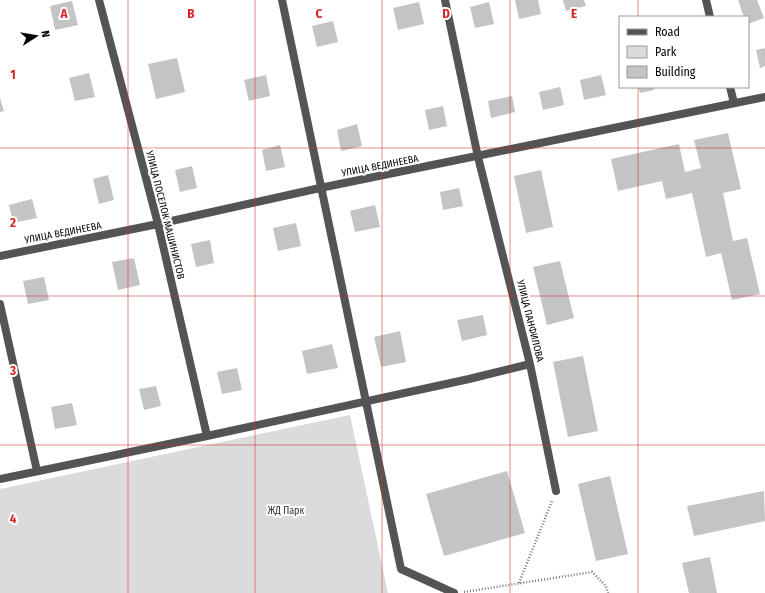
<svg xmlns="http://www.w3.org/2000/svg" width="765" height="593" font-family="'Fira Sans Condensed',sans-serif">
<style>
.green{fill:#dbdbdb}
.building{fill:#c4c4c4}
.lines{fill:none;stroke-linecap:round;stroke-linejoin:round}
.path{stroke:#767676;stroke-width:2.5;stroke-dasharray:1 2;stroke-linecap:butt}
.street{stroke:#545454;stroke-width:8}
.grid{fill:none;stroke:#d62828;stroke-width:1;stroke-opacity:0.55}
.labels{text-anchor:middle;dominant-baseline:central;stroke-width:4;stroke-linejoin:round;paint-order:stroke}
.street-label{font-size:10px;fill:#000;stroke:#fff}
.park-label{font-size:10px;fill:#323232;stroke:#fff}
.grid-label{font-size:13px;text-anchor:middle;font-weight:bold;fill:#d62828;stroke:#fff;stroke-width:4;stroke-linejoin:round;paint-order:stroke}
</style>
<rect width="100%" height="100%" fill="#fff"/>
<path class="green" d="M350 415 388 593H0V489Z"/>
<path class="building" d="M515 0H538L541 14 519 19Z
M563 0H584L586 6 566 11Z
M738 0H757L764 18 748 24V17H744Z
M72 1 78 25 55 30 50 6Z
M419 2 424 24 398 30 393 8Z
M489 2 494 24 475 28 470 7Z
M333 21 338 42 317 47 312 26Z
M765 48V66L760 68 756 50Z
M177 58 185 92 156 99 148 64Z
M89 73 95 97 75 101 69 78Z
M266 75 270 96 249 101 244 80Z
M601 75 606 95 584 100 580 80Z
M560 87 564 105 543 110 539 92Z
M638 87H654V90L640 93Z
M512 96 515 112 491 118 488 101Z
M0 98 4 111 0 112Z
M443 106 447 126 429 130 425 110Z
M357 124 362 146 341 151 337 130Z
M728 133 741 189 723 193 733 241 747 238 760 294 732 300 721 253 706 257 692 193 666 199 662 181 618 191 611 159 679 144 685 172 701 168 694 140Z
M280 145 285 167 266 171 262 150Z
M192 166 197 188 180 192 175 170Z
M541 170 553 227 526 233 514 176Z
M108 175 114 200 99 204 93 179Z
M459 188 463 206 443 210 440 192Z
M32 199 37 218 13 223 9 205Z
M375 205 380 227 355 232 350 211Z
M296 223 301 246 278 251 273 228Z
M210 240 214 263 196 267 191 244Z
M134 258 140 285 118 290 112 262Z
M560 261 574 318 547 325 533 267Z
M44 277 49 300 28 304 23 281Z
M483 315 487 335 462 341 457 320Z
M400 331 406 362 381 367 374 337Z
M332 344 338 368 307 374 302 351Z
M583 356 598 431 568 437 553 362Z
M237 368 242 390 222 394 217 372Z
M156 386 161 406 144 410 139 389Z
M72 403 77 425 55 429 51 407Z
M507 471 525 533 444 556 426 494Z
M610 476 628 554 596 561 578 484Z
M764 491 765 521 694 536 687 506Z
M710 557 717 593H689L682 563Z"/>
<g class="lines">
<path class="path" d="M519 583 552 501
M464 592 592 572 606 586 608 593"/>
<path class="street" d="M99 0 158 224 207 436
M282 0 401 569 454 593
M445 0 478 157 530 364 556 491
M706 0 710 17
M730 87 734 103
M0 256 158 224 320 188 765 97
M0 304 37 471
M0 479 207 436 469 379 530 364"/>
</g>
<path class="grid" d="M128 0V593M255 0V593M382 0V593M510 0V593M638 0V17M638 87V593M0 148H765M0 296H765M0 445H765"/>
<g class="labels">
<g class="street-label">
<text transform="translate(380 166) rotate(-11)">УЛИЦА ВЕДИНЕЕВА</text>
<text transform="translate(165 215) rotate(76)">УЛИЦА ПОСЕЛОК МАШИНИСТОВ</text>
<text transform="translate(63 233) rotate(-11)">УЛИЦА ВЕДИНЕЕВА</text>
<text transform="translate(530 321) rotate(76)">УЛИЦА ПАНФИЛОВА</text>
</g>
<g class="park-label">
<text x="286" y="511">ЖД Парк</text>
</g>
</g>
<g class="grid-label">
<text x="64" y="18">A</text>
<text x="191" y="18">B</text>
<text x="319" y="18">C</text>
<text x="446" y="18">D</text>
<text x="574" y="18">E</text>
<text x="13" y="79">1</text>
<text x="13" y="227">2</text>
<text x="13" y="375">3</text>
<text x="13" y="523">4</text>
</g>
<rect x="619" y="16" width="130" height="72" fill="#ffffff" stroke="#999999"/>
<rect x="627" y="29" width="20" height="6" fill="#545454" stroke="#999999"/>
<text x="655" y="36" font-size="12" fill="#000000">Road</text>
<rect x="627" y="46" width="20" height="12" fill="#dbdbdb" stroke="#999999"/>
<text x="655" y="56" font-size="12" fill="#000000">Park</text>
<rect x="627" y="66" width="20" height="12" fill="#c4c4c4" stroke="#999999"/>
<text x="655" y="76" font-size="12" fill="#000000">Building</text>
<g transform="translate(36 36) rotate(78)" stroke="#ffffff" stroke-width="3" paint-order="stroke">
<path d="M0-3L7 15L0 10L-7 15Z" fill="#000000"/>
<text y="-6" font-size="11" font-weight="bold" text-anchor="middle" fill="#000000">N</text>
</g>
</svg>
